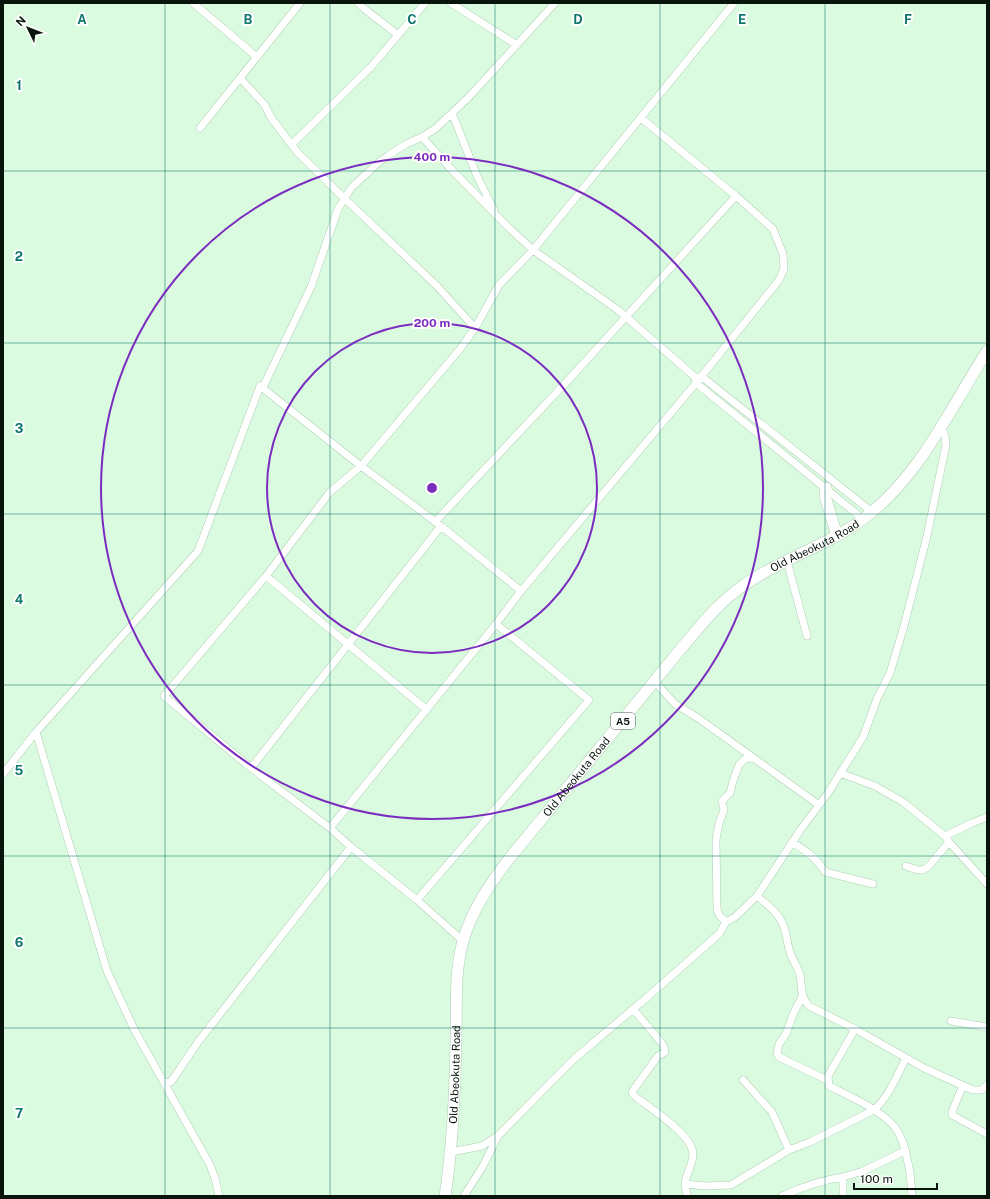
<svg xmlns="http://www.w3.org/2000/svg" width="990" height="1199" font-family="'Public Sans',sans-serif">
<style>
.lines{fill:none;stroke-linecap:round;stroke-linejoin:round}
.minor-casing{stroke:#afceb5;stroke-width:8}
.highway-casing{stroke:#afceb5;stroke-width:12}
.minor{stroke:#fff;stroke-width:7}
.highway{stroke:#fff;stroke-width:11}
.grid{fill:none;stroke:#0f766e;stroke-width:1;stroke-opacity:0.55}
.ring{fill:none;stroke:#7b2cbf;stroke-width:2}
.labels{text-anchor:middle;dominant-baseline:central;stroke-width:4;stroke-linejoin:round;paint-order:stroke}
.shield{fill:#fff;stroke:#535b55;stroke-width:1}
.shield-label{font-size:10px;font-weight:bold;fill:#09150c}
.street-label{font-size:11px;fill:#09150c;stroke:#fff}
.grid-label{font-size:13px;text-anchor:middle;font-weight:bold;fill:#0f766e;stroke:#fff;stroke-width:4;stroke-linejoin:round;paint-order:stroke}
.centre{fill:#7b2cbf;stroke:#fff;stroke-width:2}
.ring-label{font-size:12px;text-anchor:middle;font-weight:bold;fill:#7b2cbf;stroke:#fff;stroke-width:4;stroke-linejoin:round;paint-order:stroke}
</style>
<rect width="100%" height="100%" fill="#dafbe0"/>
<g class="lines">
<g class="minor-casing">
<path id="minor" d="M193 3 257 57
M358 3 362 7 398 35
M451 3 517 45
M240 78 264 104 272 119 298 153 344 198 437 286 475 328
M452 113 477 176 494 210
M200 128 300 3
M422 137 450 168 508 227 533 250 618 310 695 377 696 383 863 519
M292 144 371 67 425 3
M698 377 701 376 872 512
M260 386 263 387 311 287 338 209 351 188 379 162 389 155 406 144 422 137 435 129 469 97 555 3
M260 386 361 466 441 526 521 591
M435 522 572 376 736 196
M787 561 807 636
M266 576 427 710
M655 682 675 704 698 718 819 805
M36 732 107 971 135 1031 210 1165 215 1178 219 1196
M251 768 441 526
M840 773 875 786 903 802 945 836 949 842 987 884
M3 774 36 732 198 551 260 386
M330 828 496 624 521 591 696 383 779 280 784 269 783 254 773 229 736 196 641 118
M945 836 972 823 987 817
M792 842C806 851 817 858 825 872L873 884
M906 866C915 869 919 873 928 867L949 842
M757 896C771 908 782 915 786 934 787 940 788 946 790 952 792 960 798 967 800 975 802 986 800 997 809 1006L855 1029 924 1068 973 1090H981L987 1085
M417 900 589 700 496 624
M726 922 719 915 717 909 716 840 719 823 724 810 722 801 730 793 733 781 739 765 745 759 753 758
M463 941 417 900 351 847 330 828 251 768 164 696 266 576 330 492 361 466 460 349 475 328 499 285 533 250 734 3
M802 997 794 1012 786 1034 779 1044 777 1054 779 1057 827 1080
M633 1009 661 1042 664 1047 665 1052 658 1056 634 1089 632 1093 636 1097C651 1109 692 1134 693 1154 693 1165 686 1173 685 1184 685 1188 687 1192 687 1196
M951 1021 987 1027
M855 1029 828 1076 829 1086C849 1096 879 1109 894 1126 902 1136 906 1150 908 1163 911 1173 911 1185 912 1196
M743 1080 772 1112 789 1150
M164 1083 171 1082 198 1042 351 847
M963 1085 952 1112V1115L987 1134
M451 1152 482 1146 498 1136 549 1084 574 1059 644 1000 719 934 726 922 735 917 757 896 801 829 828 793 863 737 877 699 890 673 904 626 927 536 946 445 945 436 941 427
M843 1177 863 1171 905 1151
M685 1184 705 1186 731 1185 789 1150 810 1142 874 1110C889 1096 897 1076 906 1058
M464 1196 483 1166 497 1138
M782 1196C802 1187 822 1180 843 1177V1196"/>
</g>
<g class="highway-casing">
<g id="highway">
<path d="M826 488 825 496 837 536"/>
<path id="s1" d="M445 1196C453 1145 455 1093 456 1041 457 1008 454 973 463 941 472 910 489 885 509 859L684 645C703 623 720 601 744 585 785 556 835 544 873 511 908 482 931 444 954 406 965 387 976 369 987 351"/>
</g>
</g>
<use href="#minor" class="minor"/>
<use href="#highway" class="highway"/>
</g>
<path class="grid" d="M165 3V1196M330 3V1196M495 3V1196M660 3V1196M825 3V1196M3 171H987M3 343H987M3 514H987M3 685H987M3 856H987M3 1028H987"/>
<g class="ring">
<circle cx="432" cy="488" r="165"/>
<circle cx="432" cy="488" r="331"/>
</g>
<g class="labels">
<rect class="shield" x="611" y="713" width="24" height="16" rx="3"/>
<g class="shield-label">
<text x="623" y="721">A5</text>
</g>
<g class="street-label">
<text stroke="none"><textPath href="#s1" startOffset="793">Old Abeokuta Road</textPath></text>
<text stroke="none"><textPath href="#s1" startOffset="457">Old Abeokuta Road</textPath></text>
<text stroke="none"><textPath href="#s1" startOffset="122">Old Abeokuta Road</textPath></text>
</g>
</g>
<g class="grid-label">
<text x="82" y="24">A</text>
<text x="248" y="24">B</text>
<text x="412" y="24">C</text>
<text x="578" y="24">D</text>
<text x="742" y="24">E</text>
<text x="908" y="24">F</text>
<text x="19" y="90">1</text>
<text x="19" y="261">2</text>
<text x="19" y="433">3</text>
<text x="19" y="604">4</text>
<text x="19" y="775">5</text>
<text x="19" y="947">6</text>
<text x="19" y="1118">7</text>
</g>
<circle cx="432" cy="488" r="6" class="centre"/>
<g class="ring-label">
<text x="432" y="161">400 m</text>
<text x="432" y="327">200 m</text>
</g>
<rect width="990" height="1199" fill="none" stroke="#09150c" stroke-width="8"/>
<g transform="translate(28 28) rotate(313)" stroke="#ffffff" stroke-width="3" paint-order="stroke">
<path d="M0-3L7 15L0 10L-7 15Z" fill="#09150c"/>
<text y="-6" font-size="11" font-weight="bold" text-anchor="middle" fill="#09150c">N</text>
</g>
<path d="M854 1183v6h83v-6" fill="none" stroke="#09150c" stroke-width="2"/>
<text x="860" y="1183" font-size="12" fill="#09150c" stroke="#ffffff" stroke-width="3" paint-order="stroke">100 m</text>
</svg>
